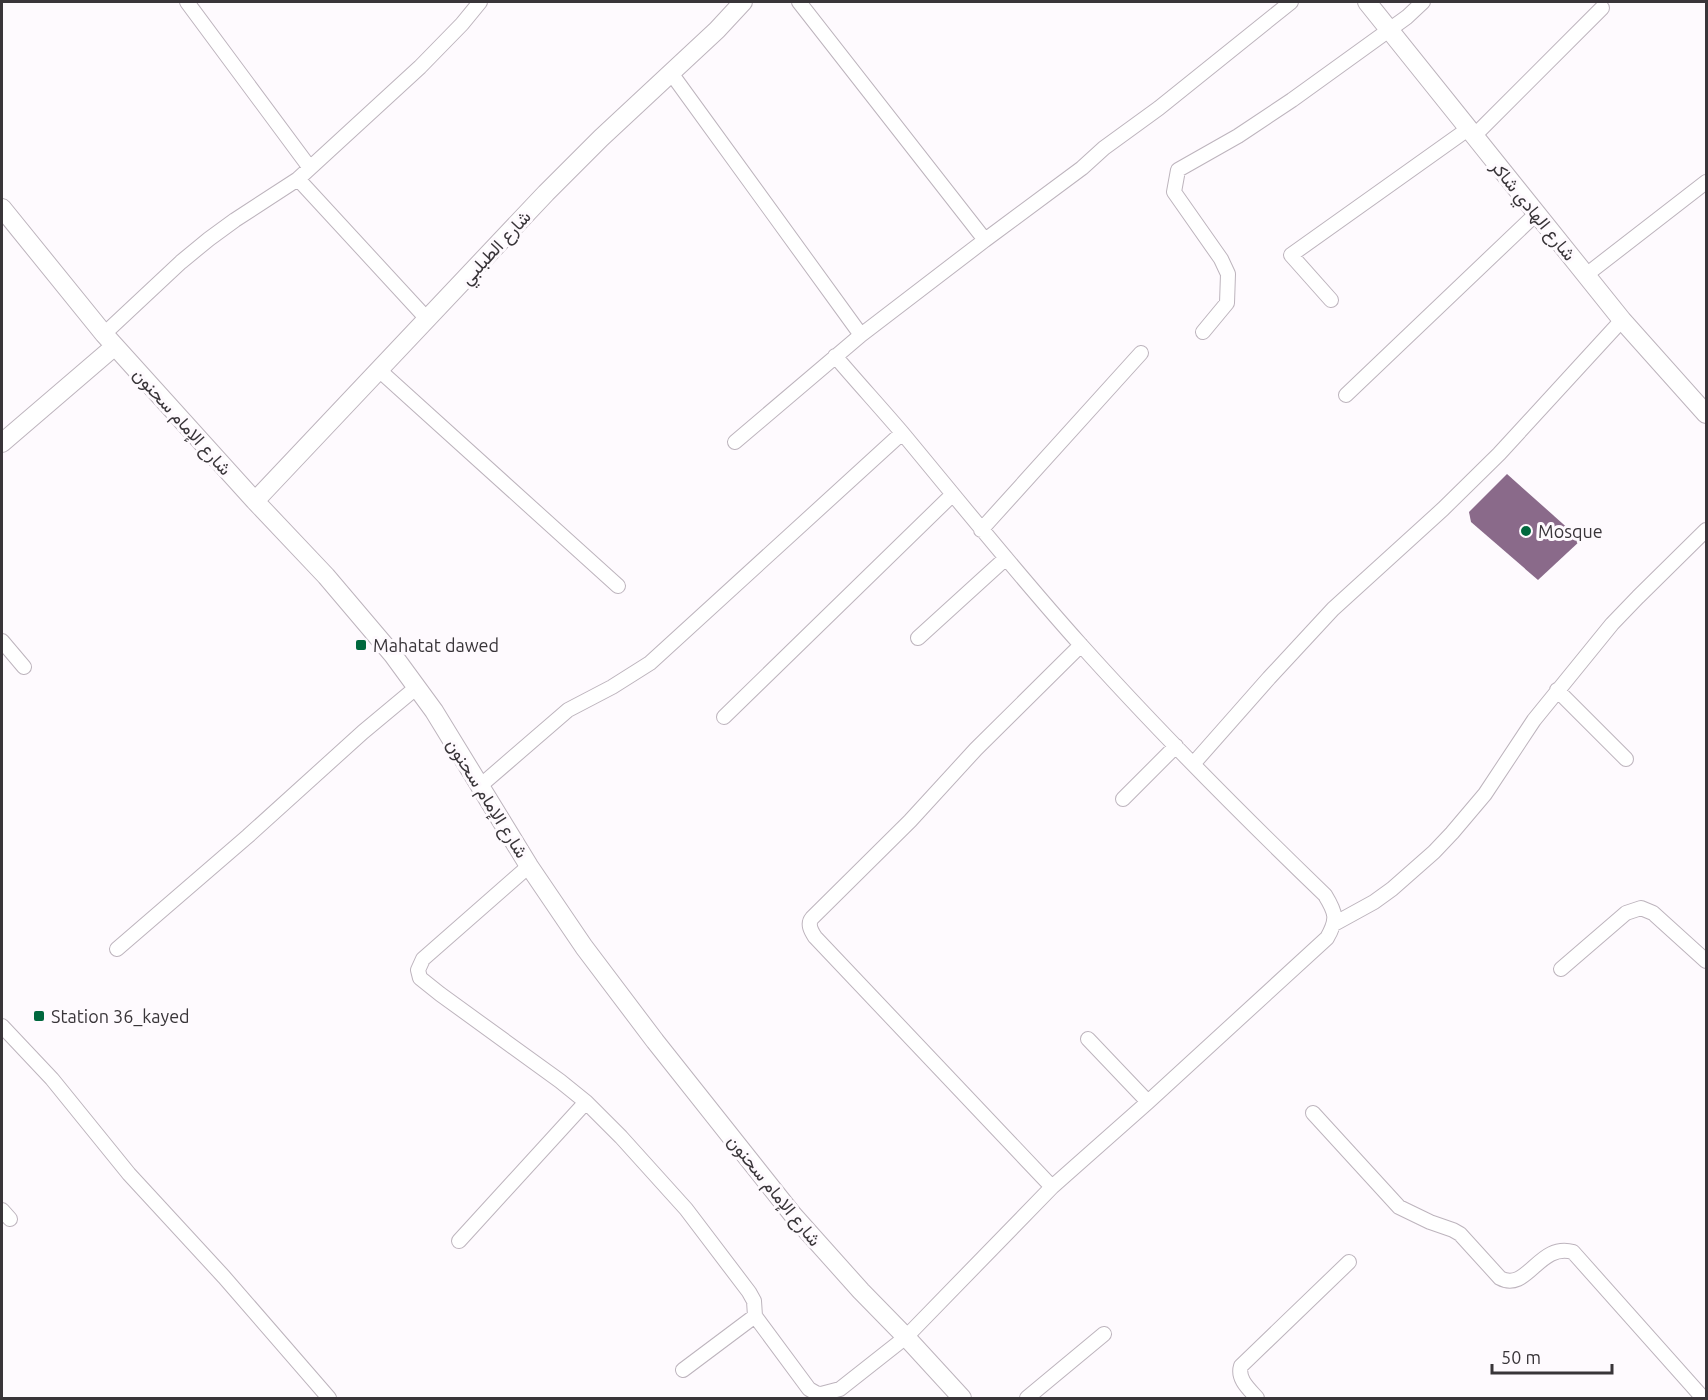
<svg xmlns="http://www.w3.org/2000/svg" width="1708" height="1400" font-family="Ubuntu,Vazirmatn,sans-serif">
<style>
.building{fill:#8a6a8a}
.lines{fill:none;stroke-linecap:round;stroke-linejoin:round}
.minor-casing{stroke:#bdb4bd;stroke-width:16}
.tertiary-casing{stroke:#bdb4bd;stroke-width:20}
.minor{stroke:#fff;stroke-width:14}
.tertiary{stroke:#fff;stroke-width:18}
.poi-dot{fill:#00683e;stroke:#fefafe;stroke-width:2}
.labels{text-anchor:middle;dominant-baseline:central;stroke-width:6;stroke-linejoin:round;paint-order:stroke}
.street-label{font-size:18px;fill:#393539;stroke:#fefafe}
.poi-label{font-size:18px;fill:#393539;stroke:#fefafe;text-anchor:start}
</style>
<rect width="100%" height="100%" fill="#fefafe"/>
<path class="building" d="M1507 474 1581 540 1538 580 1471 522 1469 512Z"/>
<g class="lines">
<g class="minor-casing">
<path id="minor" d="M187 2 310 168
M799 2 985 240 1082 168 1104 148 1159 108 1291 2
M671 73 861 335 735 442
M1474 136 1602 8
M298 179 428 320
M1586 275 1706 182
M1331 300 1291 255 1468 129
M1203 332 1227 303 1228 274 1221 259 1174 192 1178 170 1238 136 1292 100 1407 17 1423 2
M104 334 181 262 209 239 235 220 298 179 420 67 462 24 480 2
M861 335 985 240
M379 370 618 586
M1346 395 1537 213
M981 530 1141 353
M918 638 1006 558
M2 641 24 667
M1557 690 1626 759
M724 717 952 495
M1194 763 1269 678 1333 609 1443 509 1499 454 1622 320
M480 786 568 710 612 687 650 663 902 433
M1123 799 1176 746
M529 866 423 959 418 970 420 978 440 994 560 1081 586 1102 621 1137 686 1209 749 1292 754 1301 755 1316 809 1389 816 1393 821 1394 840 1389 906 1337 1052 1187 1148 1102 1327 938C1338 919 1336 913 1325 895 1241 814 1158 731 1080 644 1019 576 962 505 904 435 881 408 858 383 835 356
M1334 924 1374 902 1392 889 1434 852 1452 833 1485 794 1534 720 1612 624 1638 597 1706 530
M117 949 248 836 363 732 417 687
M1561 969 1626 913 1641 908 1653 913 1706 961
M2 1026 52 1079 129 1174 224 1277 329 1398
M1088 1039 1148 1102
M1313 1113 1399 1207 1430 1222 1453 1230 1460 1234 1500 1278C1527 1293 1539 1242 1573 1252L1703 1398
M1052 1187 815 937C811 931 807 924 812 918L910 821 976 749 1081 645
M2 1210 10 1219
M459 1241 586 1102
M683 1370 755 1316
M1027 1398 1104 1334
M1257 1398C1249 1389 1237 1379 1241 1366L1349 1262"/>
</g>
<g class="tertiary-casing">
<path id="tertiary" d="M1367 2 1622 320 1706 414
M2 208 104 334 255 501 326 576 393 655 434 711 529 866 584 947 655 1041 793 1215 861 1291 906 1337 962 1398
M2 443 115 346
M255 501 546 193 601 138 717 30 743 2"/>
</g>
<use href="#minor" class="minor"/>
<use href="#tertiary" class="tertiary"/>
</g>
<g class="poi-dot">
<circle cx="1526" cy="531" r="6"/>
<rect x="355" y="639" width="12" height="12" rx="3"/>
<rect x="33" y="1010" width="12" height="12" rx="3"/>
</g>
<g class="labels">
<g class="street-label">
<text transform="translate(1534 210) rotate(51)">شارع الهادي شاكر</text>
<text transform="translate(495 247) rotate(-47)">شارع الطبلبي</text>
<text transform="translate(183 421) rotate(48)">شارع الإمام سحنون</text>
<text transform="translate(488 798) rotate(58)">شارع الإمام سحنون</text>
<text transform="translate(775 1190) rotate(51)">شارع الإمام سحنون</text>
</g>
<g class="poi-label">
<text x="1538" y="531">Mosque</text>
<text x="373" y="645">Mahatat dawed</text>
<text x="51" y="1016">Station 36_kayed</text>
</g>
</g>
<rect width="1708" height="1400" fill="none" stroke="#393539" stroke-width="6"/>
<path d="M1492 1364v9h120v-9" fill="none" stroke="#393539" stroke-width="3"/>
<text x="1501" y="1364" font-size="18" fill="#393539" stroke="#fefafe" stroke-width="4.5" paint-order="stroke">50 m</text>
</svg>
